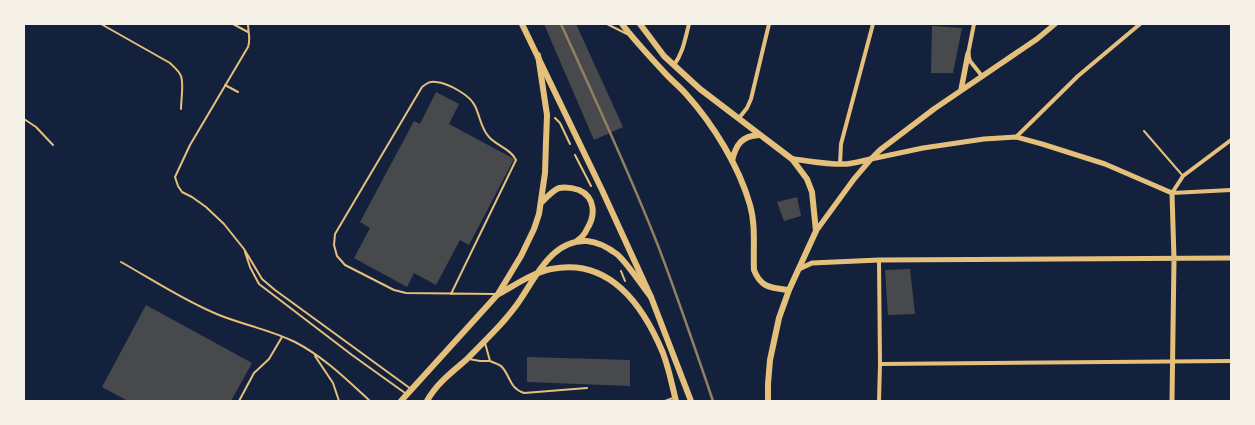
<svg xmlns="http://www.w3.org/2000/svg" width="1255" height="425" font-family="'Libre Baskerville',serif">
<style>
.building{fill:#48494c}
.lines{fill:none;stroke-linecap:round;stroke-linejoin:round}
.path{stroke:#e5c07b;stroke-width:2}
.service{stroke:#e5c07b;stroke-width:2}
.minor{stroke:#e5c07b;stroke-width:4}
.tertiary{stroke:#e5c07b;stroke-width:5}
.secondary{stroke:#e5c07b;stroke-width:5.5}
.primary{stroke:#e5c07b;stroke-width:6}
.trunk{stroke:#e5c07b;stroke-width:6}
.rail{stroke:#918062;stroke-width:2.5}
</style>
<rect width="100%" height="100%" fill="#14213d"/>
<path class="building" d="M544 24H576L623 127 594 140Z
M932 26 962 28 953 73H931Z
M436 92 459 104 449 124 514 159 469 245 460 240 436 285 414 273 407 287 354 258 370 228 360 222 414 121 420 124Z
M797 197 801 216 784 221 777 202Z
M910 269 915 314 888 315 885 270Z
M146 305 252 363 231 401H128L102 387Z
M527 357 630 360V386L527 382Z"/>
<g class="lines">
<path class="path" d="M539 24H540
M555 118 560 123 570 144
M575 155 591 186
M621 271 625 281"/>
<path class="service" d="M101 24 170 63C174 67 179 71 181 76 184 85 181 99 181 109
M233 24 248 32
M248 24C248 32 251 39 248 47L190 145 175 177 178 186 182 192 192 197 206 207 224 224 244 249 262 279 275 290 411 389
M607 24 627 34
M225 85 238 92
M24 119 36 127 53 145
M1144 131 1183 176
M245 252 250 267 259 284 352 355 405 393
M121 262C153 280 186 302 219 315 244 325 271 330 295 342 324 357 347 380 370 401
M451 294 516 160C511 149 497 146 489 137 481 129 480 116 475 106 470 95 448 83 436 82 430 81 427 83 422 87L335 234 334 245 337 256 345 265 394 290 406 293 495 294
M315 356 333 383 339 401
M469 359 480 361H490L485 343
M490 361C494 363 499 364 502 367 511 377 509 388 524 393L587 388
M239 401 254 373 269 359 282 337
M665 401 673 398"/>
<path class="minor" d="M974 24 968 54 970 61 982 76
M674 65C683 53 685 39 689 24
M739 118 747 108 751 99 769 24
M1016 137 1078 76 1140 24
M840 164 841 144 873 24
M1172 193 1183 176 1231 140
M1172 193 1231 190
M880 364 1231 361
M879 401 880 364 879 260"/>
<path class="tertiary" d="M871 159 923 148 984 139 1016 137 1042 144 1105 164 1172 193 1174 259 1172 401
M799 269 812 263 879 260 1231 258"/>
<path class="secondary" d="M961 90 968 54
M792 159C810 161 829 165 847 164 855 163 863 161 871 159
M816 231 854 179 871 159 880 150 934 109 1037 39 1055 24"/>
<path class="primary" d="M522 24 602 190 651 297 691 401
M622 24C635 41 650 57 664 72 671 80 679 86 686 94 713 124 739 166 750 205 756 226 753 248 754 270 761 288 771 288 789 290
M640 24 664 56 700 89 792 159 807 179 812 192 816 231 789 290 779 318 770 360 768 384V401
M732 161C736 144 742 136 759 135"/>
<path class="trunk" d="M541 203C547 197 552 191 559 188 565 187 573 188 579 190 595 197 596 215 587 229 585 234 581 238 577 241
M499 294C515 285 532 273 551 269 610 257 643 305 663 353 669 369 672 385 676 401
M401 401 498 294 521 256 534 229 539 214 545 173 546 142 547 115 538 55
M427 401C436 384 452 372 466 360 478 348 489 337 501 324 508 316 516 307 522 297 537 274 554 239 587 241 599 242 609 248 618 255 630 267 640 283 651 297"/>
<path class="rail" d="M561 24C594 97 628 169 657 243 677 295 695 348 713 401"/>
</g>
<rect width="1255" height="425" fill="none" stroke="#f6f1e7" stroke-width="50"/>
</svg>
